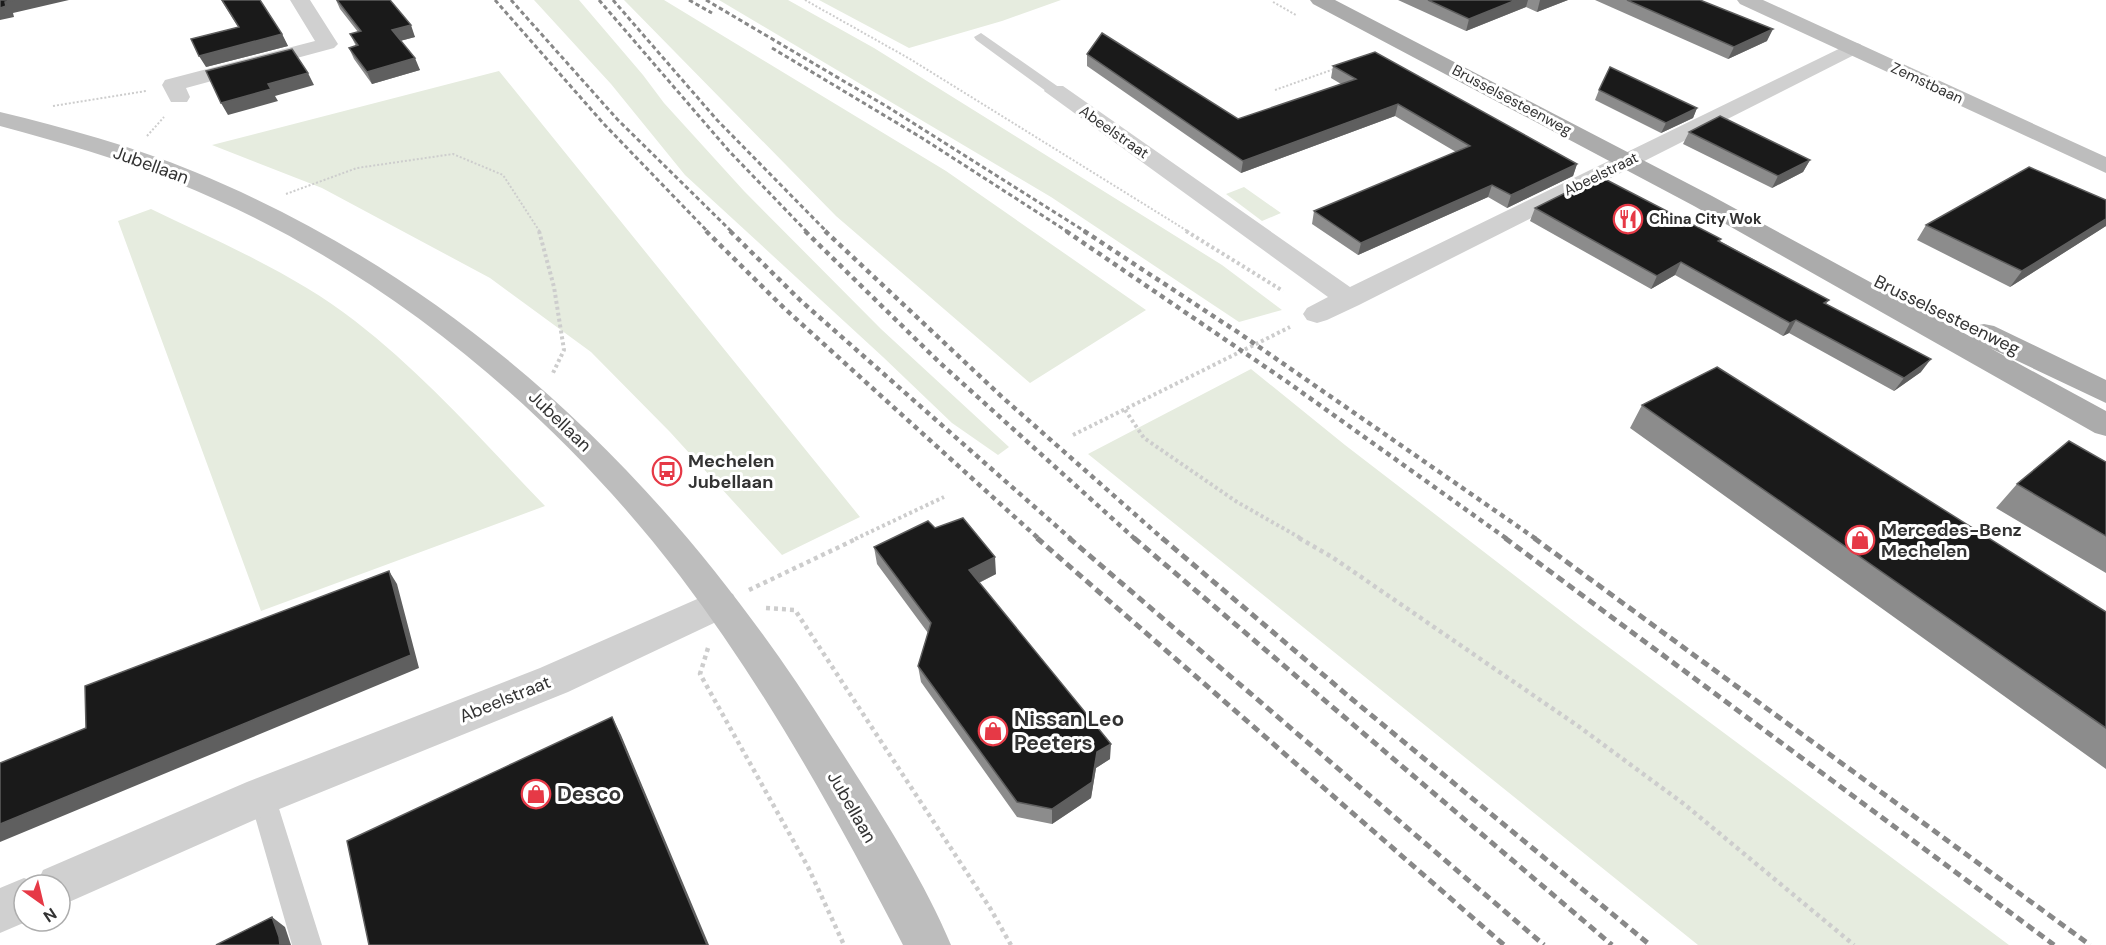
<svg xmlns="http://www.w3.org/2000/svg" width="2106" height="945" font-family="'DM Sans',sans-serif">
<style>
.green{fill:#e6ecdf}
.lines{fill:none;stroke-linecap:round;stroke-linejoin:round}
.path-far2{stroke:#cdcdcd;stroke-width:2;stroke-dasharray:2 2;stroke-linecap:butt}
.path-far1{stroke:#cdcdcd;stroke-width:4;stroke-dasharray:3 3;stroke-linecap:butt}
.path{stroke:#cdcdcd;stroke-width:4.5;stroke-dasharray:4 4;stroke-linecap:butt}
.lane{fill:#d0d0d0;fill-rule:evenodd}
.street{fill:#d0d0d0;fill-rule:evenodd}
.secondary{fill:#bdbdbd;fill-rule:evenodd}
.primary{fill:#ababab;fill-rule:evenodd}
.rail-far2{stroke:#888;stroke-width:3;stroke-dasharray:4.5 3;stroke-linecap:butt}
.rail-far1{stroke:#888;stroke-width:4.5;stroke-dasharray:5 4.5;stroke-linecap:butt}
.rail{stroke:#888;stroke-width:5;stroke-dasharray:8 5;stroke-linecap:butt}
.wall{fill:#8c8c8c}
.shaded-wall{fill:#5f5f5f}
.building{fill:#1a1a1a;stroke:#5f5f5f;stroke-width:1.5}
.labels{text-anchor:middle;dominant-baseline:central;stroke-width:6;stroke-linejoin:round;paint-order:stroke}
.far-street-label{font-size:15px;fill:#333;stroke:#fff}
.far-poi-label{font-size:15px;font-weight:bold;fill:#333;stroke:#fff;text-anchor:start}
.street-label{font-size:18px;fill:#333;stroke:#fff}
.poi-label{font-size:18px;font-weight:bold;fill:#333;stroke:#fff;text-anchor:start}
.near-poi-label{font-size:21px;font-weight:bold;fill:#333;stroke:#fff;text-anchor:start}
</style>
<rect width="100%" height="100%" fill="#fff"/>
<path class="green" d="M534 0H579L643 75 664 103 744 191 881 329 1009 447 998 455 952 423 883 357 685 175 611 84Z
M624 0H664L946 171 1146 310 1030 383 836 216Z
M719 0H788L874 48 1222 265 1282 310 1239 322 1051 197Z
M819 0H1061L1002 21 909 48Z
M499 71 860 517 782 555 670 432 591 352 490 278 322 188 212 145Z
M1244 187 1281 213 1262 221 1226 194Z
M151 209C219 242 295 274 355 321 425 375 484 443 545 506L261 611 118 221Z
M1251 369 1345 445 1583 628 2009 945H1698L1088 454Z"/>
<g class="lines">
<path class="path-far2" d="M805 0 910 59 1189 232
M1273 2 1296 15
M1275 90 1337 68
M53 106 146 91
M147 136 164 117
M286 194 357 168 453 154 503 175 540 232"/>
<path class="path-far1" d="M539 231 554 287 564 350 552 375
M1186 231 1283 291
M1125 410 1144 438 1237 502 1302 539
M1073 435 1290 327
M855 539 944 497"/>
<path class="path" d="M1299 538 1332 557 1578 726 1684 804 1854 945
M749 590 858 538
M766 608 795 610 990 908 1011 945
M708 648 700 674 808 867 844 945"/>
<path class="lane" d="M981 33 1060 88V94H1050L976 40 974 37Z
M262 784 271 787 275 796 322 945H292L249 796 253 787Z"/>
<path class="street" d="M290 0H310L338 44 334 48 186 88 190 97 187 102H171L162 85 165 80 315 41Z
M1853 42 1860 44 1864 48 1860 52 1359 305 1327 320 1317 323 1307 320 1303 314 1307 308 1328 297 1044 91 1047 86H1063L1350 287Z
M720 589 733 594 738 604 733 614 568 692 277 810 60 906V885H24V921H28L0 933V888L24 878 37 883 43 870 247 782 540 668Z"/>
<path class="secondary" d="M1737 0H1763L2106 157V173L1740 4Z
M0 112C66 128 132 146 195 172 469 285 674 486 830 734 871 798 922 875 951 945H903C837 817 767 691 680 576 550 406 375 262 175 182 118 158 59 142 0 126Z"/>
<path class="primary" d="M1310 0H1335L1712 196 1973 338 1969 333 1974 326 1984 324 1994 326 2106 380V403L1990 348 2106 411V436L2095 433 1694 206 1313 4Z"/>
<path class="rail-far2" d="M495 0 603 123 708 232
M511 0 617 119 732 232
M599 0 729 151 807 232
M613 0 717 120 827 232
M689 0 712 13
M706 0 886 106 1086 232
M772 48 922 138 1068 232"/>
<path class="rail-far1" d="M706 231 784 308 1039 539
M730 231 801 301 1071 539
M805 231 939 362 1135 539
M825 231 1002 397 1163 539
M1066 231 1286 381 1507 539
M1084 231 1239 333 1536 539"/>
<path class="rail" d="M1037 538 1504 945
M1069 538 1544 945
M1134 538 1612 945
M1162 538 1353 700 1650 945
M1505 538 2054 945
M1534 538 2090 945"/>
</g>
<path class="wall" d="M221 0H260L282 34 288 46 206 67 238 27Z
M336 0H390L415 37 400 41 420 70 372 84 354 59 349 48 356 46 350 34 358 32 340 9Z
M1398 0H1568L1537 12 1526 7 1466 31Z
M1595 0H1700L1767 41 1728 59Z
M1087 54 1238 119 1341 84 1331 78 1333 66 1577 164 1573 176 1507 208 1488 197 1358 255 1312 224 1314 211 1456 152 1395 116 1241 173 1087 66Z
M1599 90 1697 108 1693 118 1661 133 1595 100Z
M1689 132 1810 160 1803 172 1772 188 1683 144Z
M2106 200V226L2010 287 1917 240 1926 225Z
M1535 208 1721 239 1720 241 1829 300 1826 304 1921 372 1894 391 1789 333 1783 336 1675 275 1651 289 1530 221Z
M1642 405 2106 612V769L1630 428Z
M2106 462V573L1996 508 2017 484Z
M935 528 996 574 979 583 1110 759 1096 768 1091 798 1052 824 1017 817 921 682 918 666 928 633 877 564 874 547Z"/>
<path class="shaded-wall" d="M14 0H69L13 13 14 17 0 20V8L5 2Z
M1516 0H1528L1526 7 1466 31 1469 19Z
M1540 0H1568L1537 12Z
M411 25 415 37 396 42 392 30Z
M1773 29 1767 41 1728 59 1734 47Z
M282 34 288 46 206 67 199 56Z
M415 58 420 70 372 84 367 72Z
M308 73 314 85 275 96 278 101 228 115 221 103 268 84Z
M1398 104 1395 116 1241 173 1243 161Z
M1697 108 1693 118 1661 133 1666 123Z
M1810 160 1803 172 1772 188 1778 176Z
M1577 164 1573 176 1507 208 1511 195Z
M1492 185 1488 197 1358 255 1361 243Z
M2106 219V226L2010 287 2022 271Z
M1681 262 1675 275 1651 289 1657 276Z
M1796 320 1789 333 1783 336 1790 323Z
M1931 359 1921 372 1894 391 1904 378Z
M995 557 996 574 970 587 969 570Z
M389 571 397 584 419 668 0 842V824Z
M612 717 621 735 709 945H707Z
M1111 744 1110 759 1096 768 1091 798 1052 824V809L1097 752Z
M272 917 285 927 291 945H280Z"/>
<path class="building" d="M0 0H14L5 2 6 6 0 8Z
M222 0H260L282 34 199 56 191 39 239 27Z
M337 0H390L411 25 392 30 415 58 367 72 349 48 358 45 350 34 361 31Z
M1428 0H1516L1469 19Z
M1627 0H1700L1773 29 1734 47Z
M1102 33 1238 119 1356 79 1333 66 1375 52 1577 164 1511 195 1492 185 1361 243 1314 211 1470 146 1398 104 1243 161 1087 54Z
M292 49 308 73 268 84 271 89 221 103 206 71Z
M1610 67 1697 108 1666 123 1599 90Z
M1720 116 1810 160 1778 176 1689 132Z
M2029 167 2106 200V219L2022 271 1926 225Z
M1599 176 1721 239 1718 241 1829 300 1824 303 1931 359 1904 378 1796 320 1790 323 1681 262 1657 276 1535 208Z
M1717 367 2106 612V728L1642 405Z
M2069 441 2106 462V536L2017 484Z
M963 518 995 557 969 570 1111 744 1097 752 1092 782 1052 809 1017 802 918 666 931 623 874 547 928 521 935 528Z
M389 571 411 655 0 824V763L86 728 85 686Z
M612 717 707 945H369L347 841Z
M272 917 279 937 280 945H216Z"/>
<defs>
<g id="restaurant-ring" transform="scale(1.5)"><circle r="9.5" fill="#fff" stroke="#e63946" stroke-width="1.5"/><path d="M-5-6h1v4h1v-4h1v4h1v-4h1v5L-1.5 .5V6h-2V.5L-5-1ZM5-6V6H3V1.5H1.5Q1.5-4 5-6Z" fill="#e63946"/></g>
<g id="bus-ring" transform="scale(1.5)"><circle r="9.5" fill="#fff" stroke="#e63946" stroke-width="1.5"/><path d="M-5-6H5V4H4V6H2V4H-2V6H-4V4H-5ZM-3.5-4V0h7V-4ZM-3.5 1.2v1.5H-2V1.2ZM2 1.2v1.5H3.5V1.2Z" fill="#e63946"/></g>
<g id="shop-ring" transform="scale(1.5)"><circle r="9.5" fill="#fff" stroke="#e63946" stroke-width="1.5"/><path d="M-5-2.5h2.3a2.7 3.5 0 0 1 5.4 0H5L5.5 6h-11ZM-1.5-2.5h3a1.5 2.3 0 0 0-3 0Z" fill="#e63946"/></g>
</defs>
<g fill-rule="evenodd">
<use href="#restaurant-ring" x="1628" y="219"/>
<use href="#bus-ring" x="667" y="471"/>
<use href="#shop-ring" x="1860" y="540"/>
<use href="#shop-ring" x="993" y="731"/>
<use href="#shop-ring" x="536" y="794"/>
</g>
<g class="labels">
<g class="far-street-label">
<text transform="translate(1927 83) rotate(25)">Zemstbaan</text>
<text transform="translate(1512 100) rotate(28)">Brusselsesteenweg</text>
<text transform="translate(1114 132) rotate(35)">Abeelstraat</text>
<text transform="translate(1601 174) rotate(-26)">Abeelstraat</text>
</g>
<g class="far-poi-label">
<text x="1649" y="219">China City Wok</text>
</g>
<g class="street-label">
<text transform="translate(151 165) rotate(20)">Jubellaan</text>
<text transform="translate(1947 315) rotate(26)">Brusselsesteenweg</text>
<text transform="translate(560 421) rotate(44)">Jubellaan</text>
<text transform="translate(505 699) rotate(-22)">Abeelstraat</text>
<text transform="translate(852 807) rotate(60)">Jubellaan</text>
</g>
<g class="poi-label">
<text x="688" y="461">Mechelen<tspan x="688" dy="21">Jubellaan</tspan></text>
<text x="1881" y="530">Mercedes-Benz<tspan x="1881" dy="21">Mechelen</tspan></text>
</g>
<g class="near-poi-label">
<text x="1014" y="719">Nissan Leo<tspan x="1014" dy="24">Peeters</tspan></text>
<text x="557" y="794">Desco</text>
</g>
</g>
<g transform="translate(42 903) rotate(146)"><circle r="28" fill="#ffffff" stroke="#adadad" stroke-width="1.5"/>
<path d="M0-4.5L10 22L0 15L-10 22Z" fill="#e63946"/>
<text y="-9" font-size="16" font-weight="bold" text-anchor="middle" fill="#333333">N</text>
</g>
</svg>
